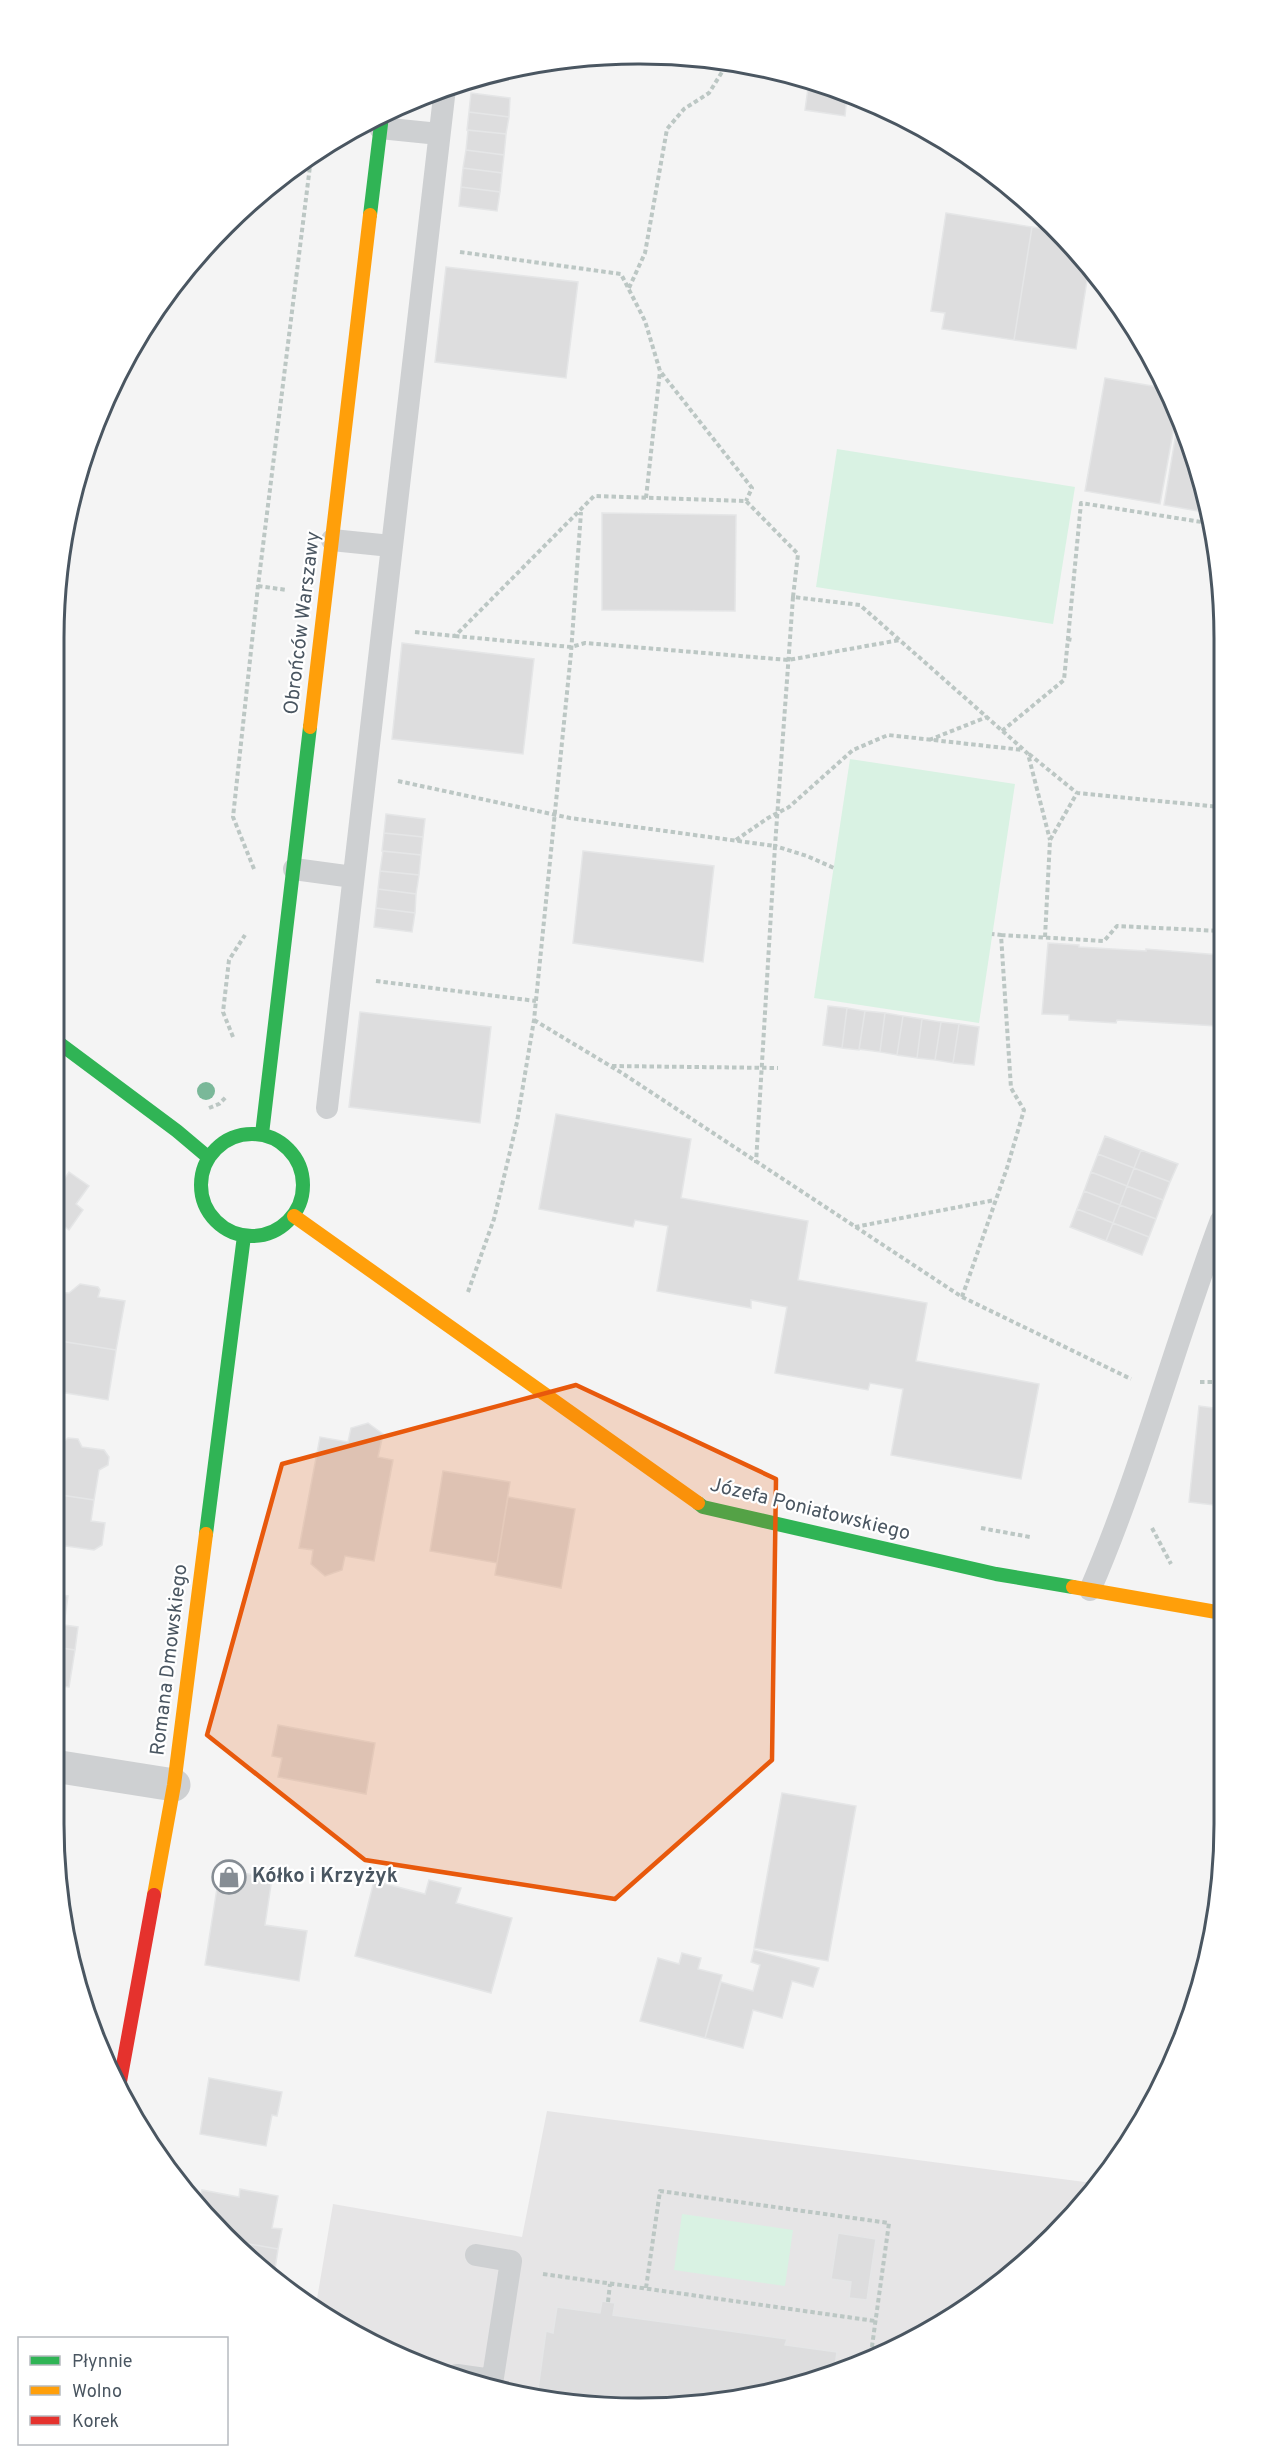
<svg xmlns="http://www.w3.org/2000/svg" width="1278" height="2463" font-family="Overpass,sans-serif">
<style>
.education{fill:#e6e5e6}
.green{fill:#d9f2e3}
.building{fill:#ddddde;stroke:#e5e6e7;stroke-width:1.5}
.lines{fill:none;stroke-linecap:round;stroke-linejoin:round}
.path{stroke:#bcc7c4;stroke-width:4;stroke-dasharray:4.5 3;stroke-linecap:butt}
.lane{stroke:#ced0d2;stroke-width:22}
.street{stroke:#ced0d2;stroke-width:33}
.fast{stroke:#30b455;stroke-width:14}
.slow{stroke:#ff9f0a;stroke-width:14}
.jam{stroke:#e5322d;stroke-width:14}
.tree{fill:#7ab899}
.marked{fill:#e8590c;fill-opacity:0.2;stroke:#e8590c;stroke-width:4.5;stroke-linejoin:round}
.labels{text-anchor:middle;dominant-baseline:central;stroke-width:4.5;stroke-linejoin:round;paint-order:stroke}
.street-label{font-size:20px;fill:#4a5661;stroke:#fff}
.poi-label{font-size:20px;font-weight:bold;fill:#4a5661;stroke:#fff;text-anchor:start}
.rim{fill:none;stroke:#4a5661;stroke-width:3}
</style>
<rect width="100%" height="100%" fill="#f4f4f4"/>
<path class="education" d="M547 2111 1100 2184 1052 2238 964 2311 863 2364 790 2389 678 2408H600L488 2389 415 2364 315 2311 333 2204 522 2237Z"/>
<path class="green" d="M837 449 1075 487 1053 624 816 587Z
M850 759 1015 784 979 1023 814 998Z
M682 2214 793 2230 785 2286 674 2270Z"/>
<path class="building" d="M809 81 847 95 845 116 805 110Z
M471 93 510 98 509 117 469 112Z
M469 112 509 117 506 134 467 130Z
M468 130 506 134 504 155 466 150Z
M466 150 504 155 502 173 463 168Z
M463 168 502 173 500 192 461 187Z
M461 187 500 192 497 211 459 206Z
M946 213 1032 227 1014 340 942 329 945 313 931 311Z
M1032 227 1053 230 1089 268 1076 349 1014 340Z
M446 267 578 282 566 378 435 362Z
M1105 378 1164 388 1177 411 1160 504 1085 491Z
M1179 415 1204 507 1203 512 1164 505Z
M602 513 736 515 735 611 602 610Z
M402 643 534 659 523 754 392 739Z
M386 814 425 819 423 837 384 833Z
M384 833 423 837 421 855 382 851Z
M383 851 421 855 419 875 380 871Z
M583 851 714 866 703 962 573 943Z
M380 871 419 875 416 894 378 889Z
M378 889 416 894 415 913 376 908Z
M376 908 415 913 412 932 374 927Z
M1048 943 1079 945V947L1146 951V949L1220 955V1028H1217V1026L1117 1020 1116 1023 1069 1020V1015L1042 1014Z
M828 1006 847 1008 842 1048 823 1045Z
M847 1008 865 1011 859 1050 842 1048Z
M865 1011 885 1013 880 1052 859 1049Z
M360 1012 491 1027 480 1123 349 1107Z
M885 1013 903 1016 897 1055 880 1052Z
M903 1016 922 1019 917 1058 897 1055Z
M922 1019 941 1022 935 1060 917 1058Z
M941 1022 959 1024 953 1063 935 1060Z
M959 1024 979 1027 974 1065 953 1063Z
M556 1114 691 1139 681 1198 808 1221 798 1280 927 1303 916 1361 1039 1384 1021 1479 891 1455 903 1389 870 1383 868 1390 775 1373 787 1307 751 1300V1308L657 1291 668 1226 635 1220 633 1227 539 1209Z
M1105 1136 1141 1150 1134 1168 1098 1154Z
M1141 1150 1178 1164 1170 1182 1134 1168Z
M1098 1154 1134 1168 1127 1186 1091 1172Z
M1134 1168 1170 1182 1163 1200 1127 1186Z
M69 1172 89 1186 76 1204 83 1210 69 1230 61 1224 55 1233V1175L63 1181Z
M1091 1172 1127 1186 1120 1205 1084 1191Z
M1127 1186 1163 1200 1156 1219 1120 1205Z
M1084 1191 1120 1205 1113 1223 1077 1209Z
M1120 1205 1156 1219 1149 1237 1113 1223Z
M1077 1209 1113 1223 1106 1241 1070 1227Z
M1113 1223 1149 1237 1142 1255 1106 1241Z
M80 1284 98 1287 100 1290 98 1297 125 1301 116 1350 54 1340 55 1292 69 1293Z
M54 1340 116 1350 108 1400 54 1391Z
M1199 1406 1221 1409 1222 1506 1189 1502Z
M368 1423 383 1434 378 1457 393 1460 374 1561 345 1556 342 1570 325 1576 311 1564 313 1550 299 1548 320 1437 348 1442 351 1428Z
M68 1438 78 1439 82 1447 104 1450 109 1457 108 1465 99 1470 94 1500 54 1494V1442L62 1443Z
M443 1471 510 1482 497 1563 430 1551Z
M54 1494 94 1500 91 1521 105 1523 102 1545 94 1550 66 1546 58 1552H54Z
M508 1497 575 1509 561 1588 495 1575Z
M54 1594 68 1596 64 1625 78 1627 75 1650 54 1647Z
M54 1647 75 1650 69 1687 60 1686 56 1706H54Z
M278 1725 375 1743 366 1794 278 1777 282 1758 272 1756Z
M782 1793 856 1806 828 1961 754 1948Z
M220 1869 272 1878 265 1925 307 1931 299 1981 205 1965Z
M429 1880 461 1888 456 1903 512 1918 491 1993 355 1956 374 1881 425 1894Z
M754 1950 819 1968 813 1987 792 1981 782 2018 753 2010 743 2048 705 2038 721 1982 753 1991 760 1965 751 1962Z
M682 1953 701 1958 698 1969 722 1975 705 2038 640 2021 658 1958 679 1964Z
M209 2078 282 2092 277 2116 272 2115 266 2146 200 2134Z
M240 2189 278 2196 272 2228 282 2229 278 2249 232 2241 199 2206 202 2190 239 2197Z
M838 2233 876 2239 867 2300 849 2298 851 2282 831 2279Z
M232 2241 278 2249 275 2269 266 2267 264 2272Z
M602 2301 615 2303 613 2315 787 2339 785 2345 837 2352 834 2374 790 2389 678 2408H600L537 2397 546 2331 553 2333 557 2307 600 2313Z"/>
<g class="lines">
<path class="path" d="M460 252 621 274 645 321 660 371 752 488 746 501
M629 288 645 253 667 129 684 109 709 93 727 64
M646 498 660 371
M258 586 287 590
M793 597 775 846 807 856 834 868
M415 632 455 636 594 496 746 501 798 554 793 597 860 605 1024 750 1028 754 1050 840
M455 636 571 647 585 643 788 660 900 640
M1067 639 1073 640
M1002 731 1064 680 1081 503 1208 523
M929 740 987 717
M1029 754 1077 793
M398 781 570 818 775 846 756 1163
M736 840 768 818 789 807 853 750 888 735 1023 750
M254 869 233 817 258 586 311 158
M1001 935 1104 941 1117 926 1220 931
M1045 937 1050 840 1077 793 1220 807
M376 981 536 1001
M534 1020 622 1073 962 1297 1131 1379
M233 1037 223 1012 229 960 245 935
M612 1066 778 1068
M209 1108 219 1104 227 1096
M855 1227 995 1200
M468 1292 494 1219 517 1122 534 1020 571 653 581 512
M962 1297 1007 1168 1024 1110 1011 1088 1001 935 992 934
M1200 1382H1221
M981 1528 1030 1537
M1152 1528 1171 1564
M543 2274 875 2321
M646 2288 660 2191 889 2223 870 2361
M608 2302 610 2284"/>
<path class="lane" d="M380 128 439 134
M332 540 391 546
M294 869 353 877
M327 1108 445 88
M1090 1590C1142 1470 1175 1342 1221 1220
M476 2255 511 2261 491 2390
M457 2375 492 2380"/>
<path class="street" d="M54 1766 174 1785"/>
<path class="fast" d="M370 215 382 116
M55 1040 177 1131 209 1158
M201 1185a51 51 0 1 1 102 0a51 51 0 1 1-102 0Z
M262 1134 310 727
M698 1503 703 1507 996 1574 1073 1587
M206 1534 244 1236"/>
<path class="slow" d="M310 727 370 215
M294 1216 698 1503
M1073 1587 1222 1613
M154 1895 174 1785 206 1534"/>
<path class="jam" d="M119 2087 154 1895"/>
</g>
<circle class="tree" cx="206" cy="1091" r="9"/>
<path class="marked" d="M576 1385 776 1479 772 1760 615 1899 365 1860 207 1735 282 1464Z"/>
<defs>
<g id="shop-ring" transform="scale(1.725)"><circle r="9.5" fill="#fff" stroke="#868d94" stroke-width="1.5"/><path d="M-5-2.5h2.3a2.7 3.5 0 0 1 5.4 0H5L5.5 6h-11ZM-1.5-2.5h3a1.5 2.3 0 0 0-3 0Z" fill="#868d94"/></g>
</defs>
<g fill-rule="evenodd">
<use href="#shop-ring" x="229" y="1877"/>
</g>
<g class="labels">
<g class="street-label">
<text transform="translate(303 623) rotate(-83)">Obrońców Warszawy</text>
<text transform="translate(810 1510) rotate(14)">Józefa Poniatowskiego</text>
<text transform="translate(170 1660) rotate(-83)">Romana Dmowskiego</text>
</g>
<g class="poi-label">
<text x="252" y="1877">Kółko i Krzyżyk</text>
</g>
</g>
<path d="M0 0H1278V2463H0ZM638 64H640A574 574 0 0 1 1214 638V1824A574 574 0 0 1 640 2398H638A574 574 0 0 1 64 1824V638A574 574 0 0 1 638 64Z" fill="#fff" fill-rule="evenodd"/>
<path class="rim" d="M638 64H640A574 574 0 0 1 1214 638V1824A574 574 0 0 1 640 2398H638A574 574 0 0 1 64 1824V638A574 574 0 0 1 638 64Z"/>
<rect x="18" y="2337" width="210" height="108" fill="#ffffff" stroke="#b7bbc0" stroke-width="1.5"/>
<rect x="30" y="2356" width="30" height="9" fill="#30b455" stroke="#b7bbc0" stroke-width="1.5"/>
<text x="72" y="2367" font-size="18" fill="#4a5661">Płynnie</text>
<rect x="30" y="2386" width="30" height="9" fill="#ff9f0a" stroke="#b7bbc0" stroke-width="1.5"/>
<text x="72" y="2397" font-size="18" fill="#4a5661">Wolno</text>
<rect x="30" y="2416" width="30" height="9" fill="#e5322d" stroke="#b7bbc0" stroke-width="1.5"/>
<text x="72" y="2427" font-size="18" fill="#4a5661">Korek</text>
</svg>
